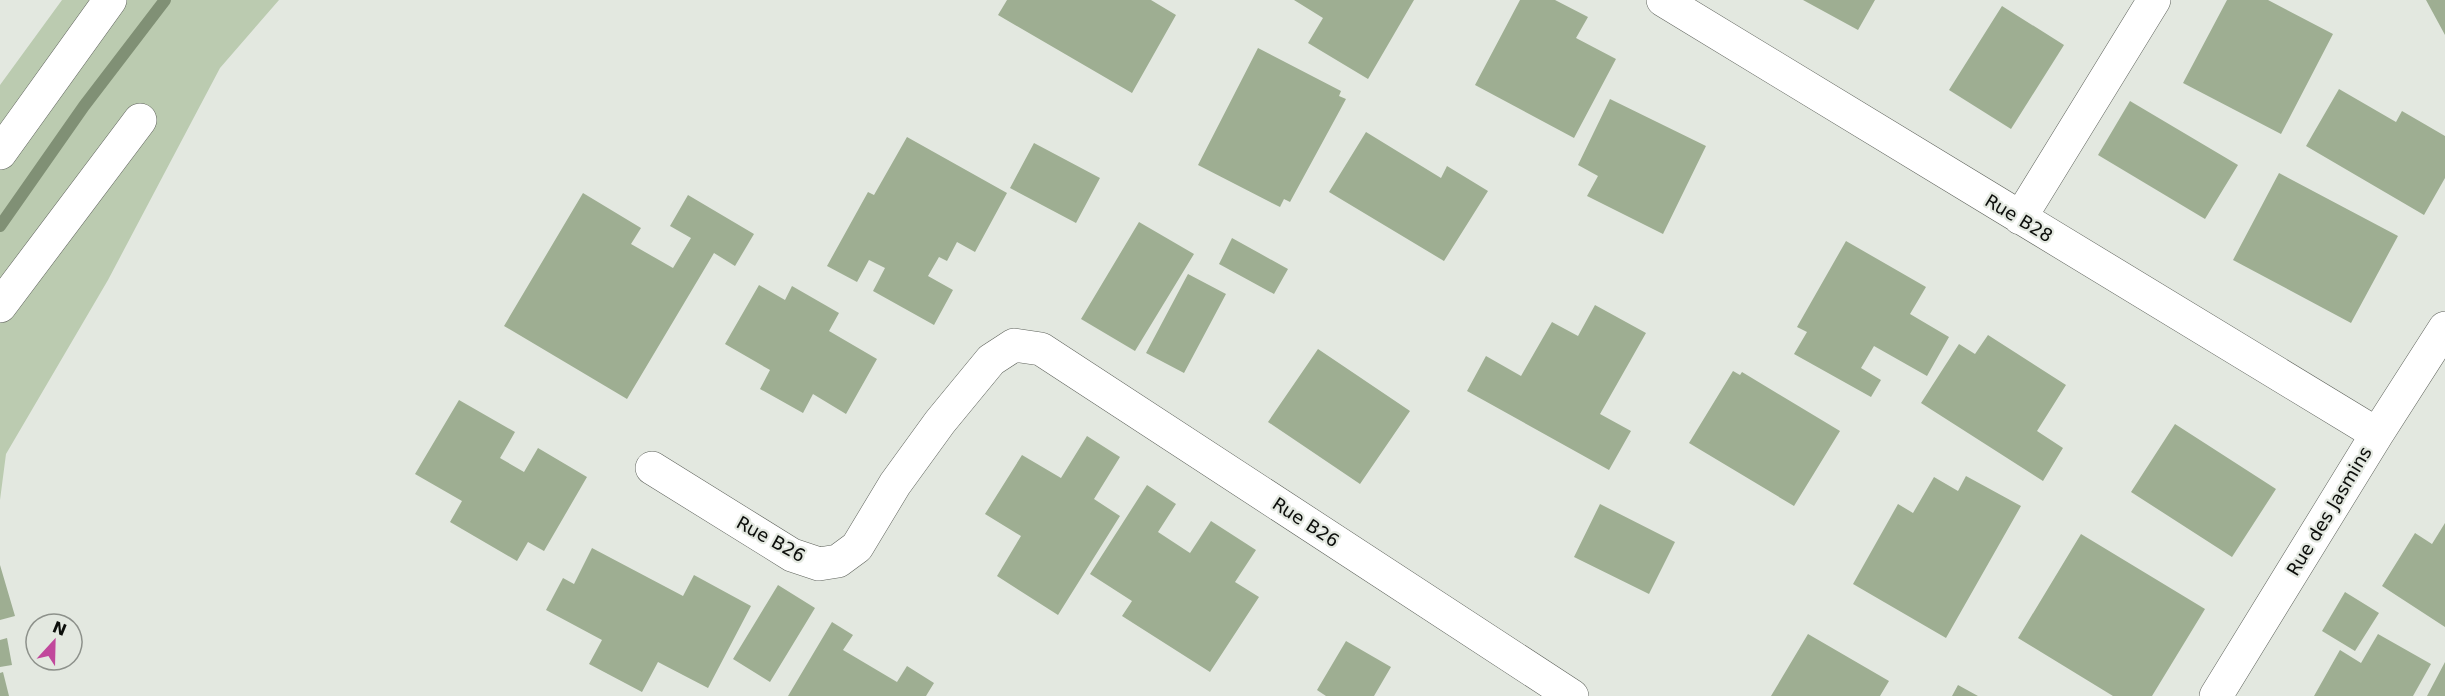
<svg xmlns="http://www.w3.org/2000/svg" width="2445" height="696" font-family="'DejaVu Sans',sans-serif">
<style>
.green{fill:#bbcbb0}
.lines{fill:none;stroke-linecap:round;stroke-linejoin:round}
.stream{stroke:#809075;stroke-width:12}
.building{fill:#9eae92}
.minor-casing{stroke:#5f635c;stroke-width:34}
.minor{stroke:#fff;stroke-width:33}
.labels{text-anchor:middle;dominant-baseline:central;stroke-width:4.5;stroke-linejoin:round;paint-order:stroke}
.street-label{font-size:18px;fill:#0c0e0b;stroke:#e3e8e0}
</style>
<rect width="100%" height="100%" fill="#e3e8e0"/>
<path class="green" d="M62 0H279L220 68 108 280 6 454 0 500V85Z"/>
<g class="lines">
<path class="stream" d="M0 226 84 106 165 0"/>
</g>
<path class="building" d="M1007 0H1151L1176 15 1132 93 998 15Z
M1294 0H1414L1368 79 1308 43 1323 18Z
M1520 0H1555L1588 17 1576 38 1616 59 1574 138 1475 85Z
M1803 0H1875L1858 30Z
M2227 0H2268L2333 34 2281 134 2183 83Z
M2426 0H2445V35Z
M2002 6 2064 45 2011 129 1949 90Z
M1258 48 1341 91 1339 96 1346 99 1290 202 1284 199 1280 207 1198 165Z
M2339 89 2396 122 2402 111 2445 136V178L2424 215 2306 146Z
M1610 99 1706 146 1663 234 1587 196 1598 176 1578 165Z
M2130 101 2238 165 2205 219 2098 155Z
M1366 132 1441 178 1447 166 1488 191 1444 261 1329 192Z
M907 137 1007 193 975 252 957 242 947 261 939 257 928 276 953 290 934 325 873 291 885 268 869 260 857 282 827 266 868 192 874 195Z
M1034 143 1100 178 1076 223 1010 188Z
M2279 173 2398 236 2351 323 2233 260Z
M583 193 641 228 631 244 673 268 691 238 670 226 688 195 754 234 735 266 714 253 627 399 504 326Z
M1139 222 1194 254 1135 351 1081 319Z
M1232 238 1288 269 1274 294 1219 264Z
M1846 241 1926 287 1910 314 1949 337 1927 376 1874 346 1861 368 1881 380 1871 397 1794 354 1807 332 1797 327Z
M1188 274 1226 294 1184 373 1146 353Z
M759 285 785 300 792 286 839 313 829 331 877 359 846 414 813 394 803 413 760 389 770 370 725 344Z
M1595 305 1646 333 1600 414 1631 431 1609 470 1467 391 1486 356 1521 376 1552 322 1578 336Z
M1988 335 2066 385 2037 431 2063 448 2043 481 1921 403 1959 344 1975 354Z
M1318 349 1410 411 1360 484 1268 422Z
M1733 371 1740 375 1742 372 1840 431 1794 506 1689 443Z
M459 400 515 432 500 458 524 472 538 448 587 477 544 551 528 542 517 561 450 522 462 501 415 474Z
M2175 424 2276 489 2232 557 2131 492Z
M1087 436 1120 457 1094 499 1120 516 1058 615 997 576 1021 536 985 514 1022 455 1061 478Z
M1966 476 2021 506 1946 638 1853 584 1898 504 1913 513 1934 477 1958 491Z
M1147 485 1176 504 1158 532 1190 553 1211 521 1256 550 1235 582 1259 597 1210 672 1122 616 1132 601 1090 574Z
M1600 504 1675 542 1649 594 1574 557Z
M2445 523V627L2382 586 2415 533 2432 544Z
M2081 534 2205 609 2152 696H2113L2018 638Z
M592 548 683 596 694 575 751 606 708 688 658 662 642 692 589 664 602 640 546 610 563 578 574 584Z
M0 565 15 616 0 620Z
M778 585 815 608 770 682 733 659Z
M2345 592 2379 613 2355 651 2322 631Z
M832 622 853 635 843 650 897 682 907 666 934 683 926 696H788Z
M1808 634 1889 681 1880 696H1771Z
M2378 634 2431 664 2413 696H2314L2340 650 2361 663Z
M7 638 12 665 0 667V640Z
M1346 641 1391 667 1374 696H1326L1317 690Z
M2445 662V696H2427Z
M3 672 9 696H0V673Z
M1958 685 1978 696H1952Z"/>
<g class="lines">
<g class="minor-casing">
<path id="minor" d="M1663 0 2377 434
M0 153 110 0
M2020 218 2154 0
M0 306 140 120
M652 468 792 555 819 564 838 561 857 547 895 484 940 422 991 360 1014 345 1041 349 1572 696
M2216 696 2377 434 2445 328"/>
</g>
<use href="#minor" class="minor"/>
</g>
<g class="labels">
<g class="street-label">
<text transform="translate(2019 218) rotate(31)">Rue B28</text>
<text transform="translate(2329 511) rotate(-59)">Rue des Jasmins</text>
<text transform="translate(1306 522) rotate(33)">Rue B26</text>
<text transform="translate(771 539) rotate(29)">Rue B26</text>
</g>
</g>
<g transform="translate(54 642) rotate(22)"><circle r="28" fill="#e3e8e0" stroke="#8d918b" stroke-width="1.5"/>
<path d="M0-4.5L10 22L0 15L-10 22Z" fill="#c1489c"/>
<text y="-9" font-size="16" font-weight="bold" text-anchor="middle" fill="#0c0e0b">N</text>
</g>
</svg>
